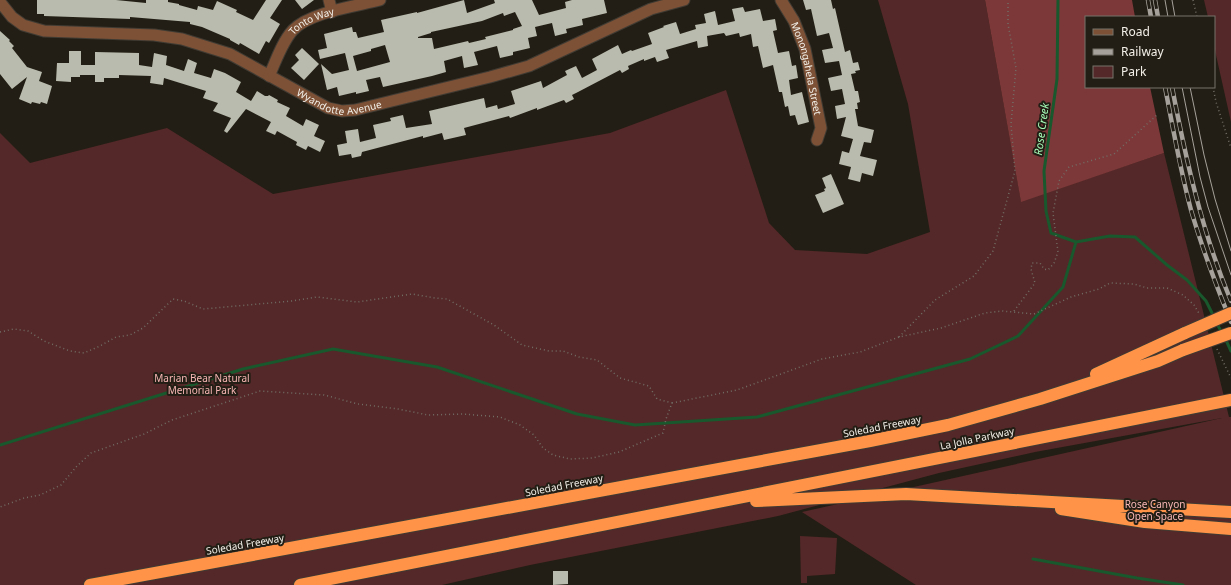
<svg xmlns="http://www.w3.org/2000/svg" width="1231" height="585" font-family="'Noto Sans',sans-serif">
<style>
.green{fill:#542828}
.forest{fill:#7c3839}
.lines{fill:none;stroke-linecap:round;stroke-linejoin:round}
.stream{stroke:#19582c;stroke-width:3}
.building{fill:#b8bbad;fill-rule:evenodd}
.minor-casing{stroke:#403b33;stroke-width:13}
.motorway-casing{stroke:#403b33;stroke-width:14}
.path{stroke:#726e66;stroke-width:1.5;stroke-dasharray:1 3;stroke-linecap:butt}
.minor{stroke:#7c5136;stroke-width:11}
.motorway{stroke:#ff9449;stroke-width:12}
.tram{stroke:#a6a29b;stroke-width:1}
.rail-casing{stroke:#a6a29b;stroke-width:4.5}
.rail{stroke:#231e15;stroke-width:3;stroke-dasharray:9;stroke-linecap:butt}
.motorway-bridge-casing{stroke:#403b33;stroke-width:14;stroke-linecap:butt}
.motorway-bridge{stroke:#ff9449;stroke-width:12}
.labels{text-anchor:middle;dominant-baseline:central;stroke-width:4;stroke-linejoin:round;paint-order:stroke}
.street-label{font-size:10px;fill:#f3f0e9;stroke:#231e15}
.park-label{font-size:10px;fill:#f7b6b4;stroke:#231e15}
.water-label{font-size:11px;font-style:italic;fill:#a5fcb7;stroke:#231e15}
</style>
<rect width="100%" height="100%" fill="#231e15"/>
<path class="green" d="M878 0H985L1021 201 1164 153 1229 417H1231V585H916L802 512 1222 418 1035 452 939 473 778 516 530 565 442 585H0V133L30 163 167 128 273 194 610 133 726 90 769 223 795 250 867 254 930 232 908 104Z
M1204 0H1231V122L1214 46V17H1208Z
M800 536 837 538 835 574 807 576V583H801Z"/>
<path class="forest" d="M985 0H1132L1135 17H1086V87H1150L1164 153 1021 202Z"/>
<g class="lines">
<path class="stream" d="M1058 0 1057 79 1044 171 1046 211 1051 233 1076 242 1110 236 1135 237 1167 265 1187 280 1206 301 1214 317
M1216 322 1222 333
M1225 338 1231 351
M0 445 243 369 333 349 437 367 577 414 635 425 757 417 970 359 1018 336 1063 287 1076 242
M1033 559 1137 578 1183 585"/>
</g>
<path class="building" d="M37 0H116L146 3V0H168V2L179 4V5L197 10 198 6 213 10 217 1 237 10 236 12 253 20 266 0H282L270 18 280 24 269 43 266 41 259 54 240 43 239 45 230 40V39L202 27 190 24V22L130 17V19L44 16V14H37Z
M295 0H314L302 9Z
M464 0 467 13 495 3 494 0H532L539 15 566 8 565 2 572 0H604L607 13 582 19 583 25 566 29 567 33 555 36 552 23 535 27 537 36 528 38 530 48 513 52V55L500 58 497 46 474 52 478 65 464 68 462 56 444 61 446 72 432 76 383 87 380 77 366 80 369 91 356 94V92L339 96 337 87 327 90 321 64 332 74 349 70 345 53 320 59 318 50 327 48 324 34 352 27 353 32H356L358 38 384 32 381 20 417 12V13ZM515 12 522 26 513 29V30L485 37 486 39 469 43 468 41 434 49 432 38H418V37L431 33V32L482 21 503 13 504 16ZM385 45 390 62 357 71 353 56 371 51V49Z
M803 0H831L833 9 835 8 845 52 850 50 853 63 858 62 860 70 855 71 856 73 851 74 855 91H858L860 102 857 103 858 109H855L858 126 874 130 871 143 864 142 860 156 877 160 873 176 862 173 860 182 848 179 851 167 839 164 842 151 849 153 853 139 841 136 846 117 837 119 835 106 845 104 842 89 831 91 828 78 842 75 839 61 825 63 822 50 833 48 829 33 817 36 811 9 806 10Z
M743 7 745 12 760 9 763 21 775 19 777 30 773 31 778 53 789 51 792 66 796 65 798 78 789 80 791 95 802 92 809 122 798 125 795 115 790 116 788 106 785 107 782 92H779L773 65 763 68 758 46 753 47 751 34 740 37 739 33 726 36 724 33 707 36 708 46 698 48 697 41 666 50 669 58 657 62 655 57 644 61V59L628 66 629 69 622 73 620 70 578 92 572 95 574 99 566 103 564 100 537 110V108L510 118 509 116 464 128 466 135 444 140 442 133 423 138V136L362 152 361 156 352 158 351 154 339 156 337 145 347 143 345 131 358 129 360 142 376 138 373 125 391 121 390 118 403 115 406 128 432 124 429 111 484 98 486 108 497 105 498 109 515 104 511 91 541 81 543 88 567 75 565 71 576 66 582 78 597 70 592 59 618 45 622 54 631 50 632 51 652 44 648 33 664 27 663 26 676 22 680 34 696 29 695 25 706 23 704 14 715 11 718 25 735 21 732 9Z
M0 31 10 40 9 41 14 46 12 48 27 67 42 72 39 81 52 86 47 104 41 102 40 104 32 102 31 104 19 99 27 77 12 89 0 74Z
M302 48 319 64 304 80 291 68 299 60 295 55Z
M69 51H81V65H95V52L139 53V65L152 67 154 53 167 56 166 65 184 71 188 59 197 63 194 73 211 78 214 69 225 73 241 82 236 92 251 101 257 91 265 96H268L269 95 278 100 277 102 290 108 286 116 303 126 306 119 319 125 314 136 325 141 320 152 308 146 306 150 296 145 297 142 277 131 275 135 266 131 271 122 246 109 227 133 224 131 231 118 213 111 218 103 203 98 206 91 164 78 163 85 150 83 151 76 119 75V78H104V82H95V75H80V77H71V82L56 81 57 63H69Z
M831 174 844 204 823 213 815 195 825 191 824 189 826 188 822 178Z
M553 571H568V584L553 585Z"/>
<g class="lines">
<g class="minor-casing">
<g id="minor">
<path d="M329 0 332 12"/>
<path id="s1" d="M781 0 794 21 805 49 821 128 817 140"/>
<path id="s2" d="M0 2 12 17 23 25 44 31 154 35 182 39 230 54 328 108 342 111 355 110 490 77 529 66 651 9 684 0"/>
<path id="s3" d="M269 76C276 61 282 42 293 30 310 12 357 6 380 0"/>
</g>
</g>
<g class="motorway-casing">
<path id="motorway" d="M1096 374 1185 333
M756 501 906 494 1231 512
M1061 509 1145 522 1231 529
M90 585 870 441 948 425 1040 399 1158 361 1183 350
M300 585 1231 400"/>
</g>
<path class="path" d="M1193 0 1197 17
M1213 87 1216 102 1231 148
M1014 311 1035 283 1031 269 1032 263H1040L1044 269 1048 270 1054 263 1058 252 1053 213 1059 181 1069 167 1114 154 1158 114
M0 332 14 329 28 331 44 341 70 351 84 353 100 346 116 337 130 335 143 328 173 299 184 301 203 309 292 301 317 297 357 302 412 294 435 298 447 299 494 325 522 345 549 351H563L579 357 597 360 620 378 649 386 657 399 672 403 666 419 663 433 619 452 592 458 570 459 553 455 543 448 534 435 520 425 500 417 463 414 428 415 398 409 358 404 324 395 260 391 172 420 144 434 91 453 77 466 61 485 40 495 24 498 0 507
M899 337 935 300 974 276 993 251 1015 171 1011 124 1016 68 1008 24V0
M1217 349 1231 378
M672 403 737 390 822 359 860 352 899 337 941 328 985 313 1002 311 1034 314 1071 297 1099 289 1110 283 1134 284 1147 288H1167L1183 295 1194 305 1200 315"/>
<use href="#minor" class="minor"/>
<use href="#motorway" class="motorway"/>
<path class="tram" d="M1165 0 1168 17
M1172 0 1175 17
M1182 87 1200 177 1208 207 1231 275
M1190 87 1204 155 1215 199 1231 251"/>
<g class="rail-casing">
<path id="rail" d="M1148 0 1151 17
M1155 0 1158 17
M1165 87C1173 128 1180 169 1191 210 1202 248 1216 285 1231 322
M1172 87C1186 160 1202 232 1231 301"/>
</g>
<use href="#rail" class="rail"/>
<g class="motorway-bridge-casing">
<path id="motorway-bridge" d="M1185 333 1231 313
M1183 350 1231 333"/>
</g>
<use href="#motorway-bridge" class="motorway-bridge"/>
</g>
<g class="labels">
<g class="street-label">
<text stroke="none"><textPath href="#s3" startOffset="73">Tonto Way</textPath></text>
<text stroke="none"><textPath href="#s1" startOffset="74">Monongahela Street</textPath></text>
<text stroke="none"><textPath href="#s2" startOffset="365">Wyandotte Avenue</textPath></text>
<text transform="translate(882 426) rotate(-11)">Soledad Freeway</text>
<text transform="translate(977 438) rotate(-12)">La Jolla Parkway</text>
<text transform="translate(564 485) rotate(-11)">Soledad Freeway</text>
<text transform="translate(245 544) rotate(-10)">Soledad Freeway</text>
</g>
<g class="park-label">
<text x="202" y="378">Marian Bear Natural<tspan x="202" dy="12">Memorial Park</tspan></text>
<text x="1155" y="504">Rose Canyon<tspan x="1155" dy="12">Open Space</tspan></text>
</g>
<g class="water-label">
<text transform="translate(1041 129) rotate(-82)">Rose Creek</text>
</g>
</g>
<rect x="1085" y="16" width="130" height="72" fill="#231e15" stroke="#76726a"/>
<rect x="1093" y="29" width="20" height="6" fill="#7c5136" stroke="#76726a"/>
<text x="1121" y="36" font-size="12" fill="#f3f0e9">Road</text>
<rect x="1093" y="49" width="20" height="6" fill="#a6a29b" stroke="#76726a"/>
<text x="1121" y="56" font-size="12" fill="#f3f0e9">Railway</text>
<rect x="1093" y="66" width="20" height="12" fill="#542828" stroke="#76726a"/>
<text x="1121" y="76" font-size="12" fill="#f3f0e9">Park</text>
</svg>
